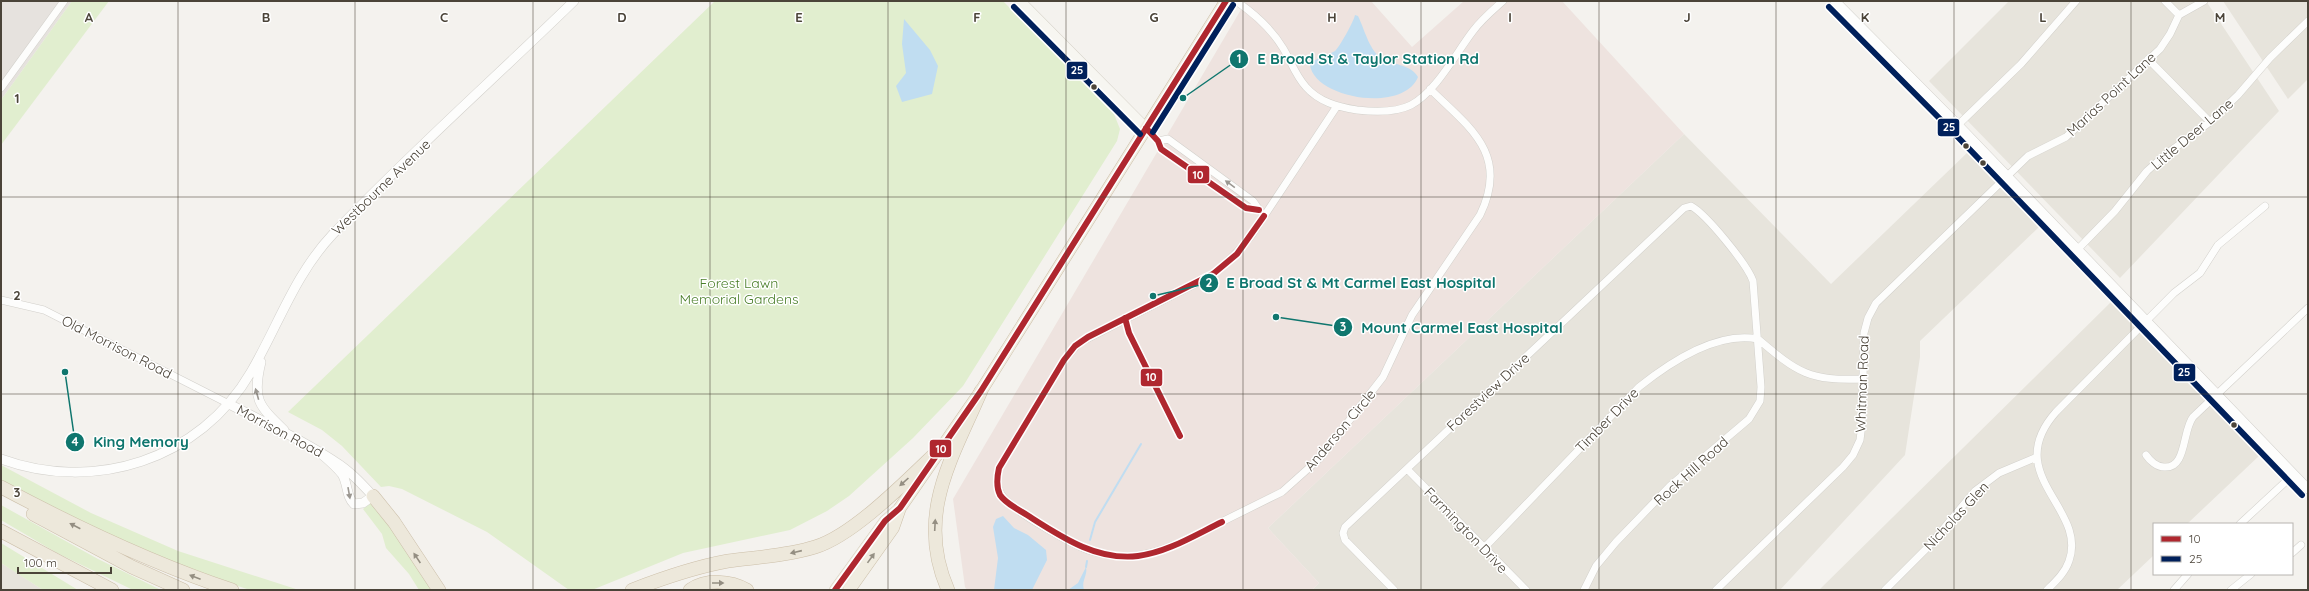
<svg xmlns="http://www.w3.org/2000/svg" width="2309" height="591" font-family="Quicksand,sans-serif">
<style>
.residential{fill:#e7e4dc}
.industrial{fill:#e6e2de}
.medical{fill:#eee3df}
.green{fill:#e1eecf}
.water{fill:#c0ddf1}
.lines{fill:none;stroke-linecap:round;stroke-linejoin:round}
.stream{stroke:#c0ddf1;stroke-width:2}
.minor-casing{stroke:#d2d0cb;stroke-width:8}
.tertiary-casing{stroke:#d2d0cb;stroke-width:10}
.secondary-casing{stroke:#d3cfc5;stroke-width:11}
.primary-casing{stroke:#d6cebb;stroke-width:12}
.trunk-casing{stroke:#ccbfa9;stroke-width:13}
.motorway-casing{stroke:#ccbfa9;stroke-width:14}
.minor{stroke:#fdfdfc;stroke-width:7}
.tertiary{stroke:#fdfdfc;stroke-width:9}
.secondary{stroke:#f7f6f1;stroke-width:10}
.primary{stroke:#f2efe6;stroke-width:11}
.trunk{stroke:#f0ece0;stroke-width:12}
.motorway{stroke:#ede8db;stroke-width:13}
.bus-1-casing{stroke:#fff;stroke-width:9}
.bus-2-casing{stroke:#fff;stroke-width:9}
.bus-1{stroke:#af272f;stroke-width:6}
.bus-2{stroke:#00205b;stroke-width:6}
.oneway{fill:#9b9791}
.oneway2{fill:#948e82}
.oneway3{fill:#959084}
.grid{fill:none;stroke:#4b4439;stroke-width:1;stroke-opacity:0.55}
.bus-dot{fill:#4b4439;stroke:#fff;stroke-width:1.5}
.labels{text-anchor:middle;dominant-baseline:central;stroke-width:3;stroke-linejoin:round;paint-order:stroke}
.street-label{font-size:14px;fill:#4b4439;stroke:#fff}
.park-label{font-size:14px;fill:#4a7f2a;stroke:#fff}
.grid-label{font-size:13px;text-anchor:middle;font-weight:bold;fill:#4b4439;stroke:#fff;stroke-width:3;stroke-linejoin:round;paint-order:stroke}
.leader{fill:none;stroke:#0f766e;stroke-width:1.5}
.callout-dot{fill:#0f766e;stroke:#fff;stroke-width:1.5}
.mark-label{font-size:12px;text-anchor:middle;font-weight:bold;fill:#fff}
.callout-label{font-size:15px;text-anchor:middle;font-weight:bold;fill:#0f766e;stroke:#fff;stroke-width:3;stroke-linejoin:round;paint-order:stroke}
.line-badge{stroke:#fff;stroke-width:1.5}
.badge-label{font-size:11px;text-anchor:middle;font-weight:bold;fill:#fff}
</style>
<rect width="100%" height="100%" fill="#f4f2ee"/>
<path class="residential" d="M2009 1H2206L2279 111 2120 278 1929 81Z
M2223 1H2308V79L2288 99Z
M1684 134 1831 284 1969 151 2039 227 1920 341V357L1905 455 1780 590H1312L1319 583 1268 528Z
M2112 301 2260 455 2187 524H2154V555L2117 590H1819Z
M1 563 17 573 43 590H1Z"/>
<path class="industrial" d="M1 1H72L1 100Z"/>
<path class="medical" d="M1246 1H1371L1412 47 1464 1H1562L1684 134 1268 528 1319 583 1312 590H967L965 587 953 499Z"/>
<path class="green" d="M72 1H109L1 145V100Z
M715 1H1003L1114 114 1120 129 1117 141 963 386 913 438 849 496 827 511 790 530 683 553 592 590H569L487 532 402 489 389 486 381 487 342 446 322 430 288 412Z
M1 465 91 513 178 551 299 590H250L168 563 55 511 1 481Z
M372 500 434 590H419L409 574 386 548 382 534 363 509Z
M1 505 98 559 161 590H133L57 553 1 520Z
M1 543 78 590H43L1 563Z"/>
<path class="water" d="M1355 15 1358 16C1364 28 1369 49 1380 57 1392 66 1410 63 1418 77 1403 114 1314 98 1310 65 1316 57 1326 56 1335 51 1339 48 1354 21 1355 15Z
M904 19 930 50 938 66 932 94 902 102 896 86 906 73 902 44Z
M1003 516 1014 528 1028 535 1046 550 1047 560 1032 590H994L998 558 993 527 996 519Z
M1086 567C1088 575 1081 581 1084 590H1068L1078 583Z"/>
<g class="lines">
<path class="stream" d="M1090 540 1095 522 1141 444
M1086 567 1087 561"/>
<g class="minor-casing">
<path id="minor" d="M1236 1C1255 14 1271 28 1283 48 1291 61 1295 75 1306 87 1319 102 1338 107 1357 110 1374 112 1395 113 1411 105 1436 92 1456 53 1473 31 1482 19 1493 10 1503 1
M2165 1 2179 15
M2148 59 2210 122
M1 88 64 1
M1337 106 1251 236C1237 253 1224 267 1205 279L1079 343 1064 360 999 468C997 477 996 486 1001 494 1010 510 1070 543 1088 550 1097 553 1108 555 1118 556 1139 558 1158 552 1177 544L1282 492 1320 458 1383 377 1412 315 1480 215C1510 154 1469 127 1430 89
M1958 125 2021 64 2076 1
M1146 128 1158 141 1161 149 1246 208 1259 210
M1158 141 1168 139 1253 201 1260 211
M2078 249 2115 211 2147 171 2165 155 2210 122 2238 95 2270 58 2308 21
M1 300 44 310 229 404
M2146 455C2150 461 2157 467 2164 467 2187 469 2182 431 2193 417L2308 308
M1407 469 1526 590
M2240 524 2294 474
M1484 548 1639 387C1669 363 1717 331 1758 339 1798 373 1809 381 1863 379
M2292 553 2301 545
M1394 590 1345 540 1343 533 1345 527 1684 208 1691 206C1706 214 1747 264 1753 281L1761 387 1760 401 1749 419 1670 486 1616 542 1596 566 1584 590
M1716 590 1843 467 1853 455 1860 440 1862 424 1864 333 1868 318 1876 303 2028 156 2066 137 2160 49 2170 34 2179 15 2204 1
M1885 590 1929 546 1975 491 1999 473 2037 457
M2047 590C2055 582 2065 573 2069 561 2088 508 2000 475 2056 412L2174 293 2200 273 2218 245 2265 206
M2174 590 2188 574
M2231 590 2251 574"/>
</g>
<g class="tertiary-casing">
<path id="tertiary" d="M1835 1 1958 125 2308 489
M261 362C252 399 258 405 284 430
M229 404C264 422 301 439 334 461 349 470 361 483 373 496L363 503 354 504C346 497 348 483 342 474 336 466 326 458 318 451
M1 459C94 493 200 460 251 372 278 326 295 274 333 234 410 153 494 79 574 1"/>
</g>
<g class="secondary-casing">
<path id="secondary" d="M1020 1 1146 128"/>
</g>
<g class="primary-casing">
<path id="primary" d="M835 590 885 521 900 508"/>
</g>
<g class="trunk-casing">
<path id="trunk" d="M849 590 893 528 900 508 981 391 1226 1"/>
</g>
<g class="motorway-casing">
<path id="motorway" d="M1 487C76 527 151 563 232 590
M373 496 394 522 439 590
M33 514 132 567 183 590
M1 531 112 590
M632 590C663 578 695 567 728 561 757 557 786 556 815 547 855 535 911 476 943 446
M690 590C706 579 730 580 747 590
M948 590C915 515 952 459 981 391"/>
</g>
<use href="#minor" class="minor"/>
<use href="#tertiary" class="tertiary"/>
<use href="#secondary" class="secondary"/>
<use href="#primary" class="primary"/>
<use href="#trunk" class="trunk"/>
<use href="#motorway" class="motorway"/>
<g class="bus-1-casing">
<path id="bus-1" d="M1146 128 1158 141 1161 149 1246 208 1259 210
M1125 318 1129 333 1180 436
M1222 522C1195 535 1168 552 1138 556 1096 561 1060 536 1027 515 1018 509 1006 504 1000 495 996 487 997 477 999 468L1064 360 1075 346 1088 337 1213 274 1237 254 1264 216
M835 590 885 521 900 508 981 391 1226 1"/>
</g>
<g class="bus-2-casing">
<path id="bus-2" d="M1014 7 1140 134
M1829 7 1952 131 2302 495
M1153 132 1233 5"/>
</g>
<use href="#bus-1" class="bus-1"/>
<use href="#bus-2" class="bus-2"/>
</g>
<defs><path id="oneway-solid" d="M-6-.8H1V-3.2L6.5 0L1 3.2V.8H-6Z"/></defs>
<g class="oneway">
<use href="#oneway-solid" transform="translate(1230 184) rotate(-144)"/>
<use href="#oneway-solid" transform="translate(257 394) rotate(-106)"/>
<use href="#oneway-solid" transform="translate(349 493) rotate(80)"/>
</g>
<g class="oneway2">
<use href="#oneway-solid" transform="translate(904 482) rotate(138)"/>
<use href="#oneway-solid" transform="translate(935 525) rotate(-87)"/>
<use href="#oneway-solid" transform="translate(75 526) rotate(-153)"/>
<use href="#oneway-solid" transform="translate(796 552) rotate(167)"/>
<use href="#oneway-solid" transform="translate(417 558) rotate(-124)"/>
<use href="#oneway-solid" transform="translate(195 577) rotate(-159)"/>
<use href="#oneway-solid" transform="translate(718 583)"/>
</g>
<use class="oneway3" href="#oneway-solid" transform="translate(871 558) rotate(-54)"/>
<path class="grid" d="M178 1V590M355 1V590M533 1V590M710 1V590M888 1V590M1066 1V590M1243 1V590M1421 1V590M1599 1V590M1776 1V590M1954 1V590M2131 1V590M1 197H2308M1 394H2308"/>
<g class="bus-dot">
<circle cx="1094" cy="87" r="3.5"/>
<circle cx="1966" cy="146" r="3.5"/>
<circle cx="1983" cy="163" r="3.5"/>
<circle cx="2234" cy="425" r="3.5"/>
</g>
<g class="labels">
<g class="street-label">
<text transform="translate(2111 94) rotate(-43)">Marias Point Lane</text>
<text transform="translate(2192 134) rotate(-40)">Little Deer Lane</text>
<text transform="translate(381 187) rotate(-44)">Westbourne Avenue</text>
<text transform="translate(117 347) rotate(27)">Old Morrison Road</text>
<text transform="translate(1862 384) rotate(-88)">Whitman Road</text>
<text transform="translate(1488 392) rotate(-43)">Forestview Drive</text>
<text transform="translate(1607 420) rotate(-46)">Timber Drive</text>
<text transform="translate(1340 430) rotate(-50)">Anderson Circle</text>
<text transform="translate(280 431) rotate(28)">Morrison Road</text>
<text transform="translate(1691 471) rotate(-42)">Rock Hill Road</text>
<text transform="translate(1956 516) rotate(-47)">Nicholas Glen</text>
<text transform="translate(1466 530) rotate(46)">Farmington Drive</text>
</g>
<g class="park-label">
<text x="739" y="283">Forest Lawn<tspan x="739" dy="16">Memorial Gardens</tspan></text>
</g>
</g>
<g class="grid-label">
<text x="89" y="22">A</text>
<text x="266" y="22">B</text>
<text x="444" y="22">C</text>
<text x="622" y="22">D</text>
<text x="799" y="22">E</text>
<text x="977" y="22">F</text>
<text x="1154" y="22">G</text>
<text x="1332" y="22">H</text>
<text x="1510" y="22">I</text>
<text x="1687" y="22">J</text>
<text x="1865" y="22">K</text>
<text x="2043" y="22">L</text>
<text x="2220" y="22">M</text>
<text x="17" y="103">1</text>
<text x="17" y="300">2</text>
<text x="17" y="497">3</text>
</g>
<path class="leader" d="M1183 98L1239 59M1153 296L1209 283M1276 317L1343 327M65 372L75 442"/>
<g class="callout-dot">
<circle cx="1183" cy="98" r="4"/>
<circle cx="1153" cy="296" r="4"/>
<circle cx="1276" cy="317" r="4"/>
<circle cx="65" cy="372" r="4"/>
<circle cx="1239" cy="59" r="10"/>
<circle cx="1209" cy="283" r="10"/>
<circle cx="1343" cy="327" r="10"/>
<circle cx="75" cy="442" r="10"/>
</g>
<g class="mark-label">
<text x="1239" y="63">1</text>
<text x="1209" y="287">2</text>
<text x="1343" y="331">3</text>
<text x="75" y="446">4</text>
</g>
<g class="callout-label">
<text x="1368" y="64">E Broad St &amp; Taylor Station Rd</text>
<text x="1361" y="288">E Broad St &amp; Mt Carmel East Hospital</text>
<text x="1462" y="333">Mount Carmel East Hospital</text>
<text x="141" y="447">King Memory</text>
</g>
<g class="line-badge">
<rect x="1066" y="61" width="22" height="19" rx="4" fill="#00205b"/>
<rect x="1937" y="118" width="23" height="19" rx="4" fill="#00205b"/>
<rect x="1187" y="165" width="23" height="19" rx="4" fill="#af272f"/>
<rect x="2173" y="363" width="23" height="19" rx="4" fill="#00205b"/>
<rect x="1140" y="368" width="23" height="19" rx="4" fill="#af272f"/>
<rect x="929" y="439" width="23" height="19" rx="4" fill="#af272f"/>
</g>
<g class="badge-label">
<text x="1077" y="74">25</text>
<text x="1949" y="131">25</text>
<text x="1198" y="179">10</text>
<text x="2184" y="376">25</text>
<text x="1151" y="381">10</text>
<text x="941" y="453">10</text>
</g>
<rect width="2309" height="591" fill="none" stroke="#4b4439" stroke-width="4"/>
<rect x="2153" y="523" width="140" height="52" fill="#ffffff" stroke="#b7b4b0"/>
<rect x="2161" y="536" width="20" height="6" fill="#af272f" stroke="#b7b4b0"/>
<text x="2189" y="543" font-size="12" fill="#4b4439">10</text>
<rect x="2161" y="556" width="20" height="6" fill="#00205b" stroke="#b7b4b0"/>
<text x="2189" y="563" font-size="12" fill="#4b4439">25</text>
<path d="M18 567v6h93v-6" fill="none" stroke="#4b4439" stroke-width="2"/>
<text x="24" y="567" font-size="12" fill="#4b4439" stroke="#ffffff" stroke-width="3" paint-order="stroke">100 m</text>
</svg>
